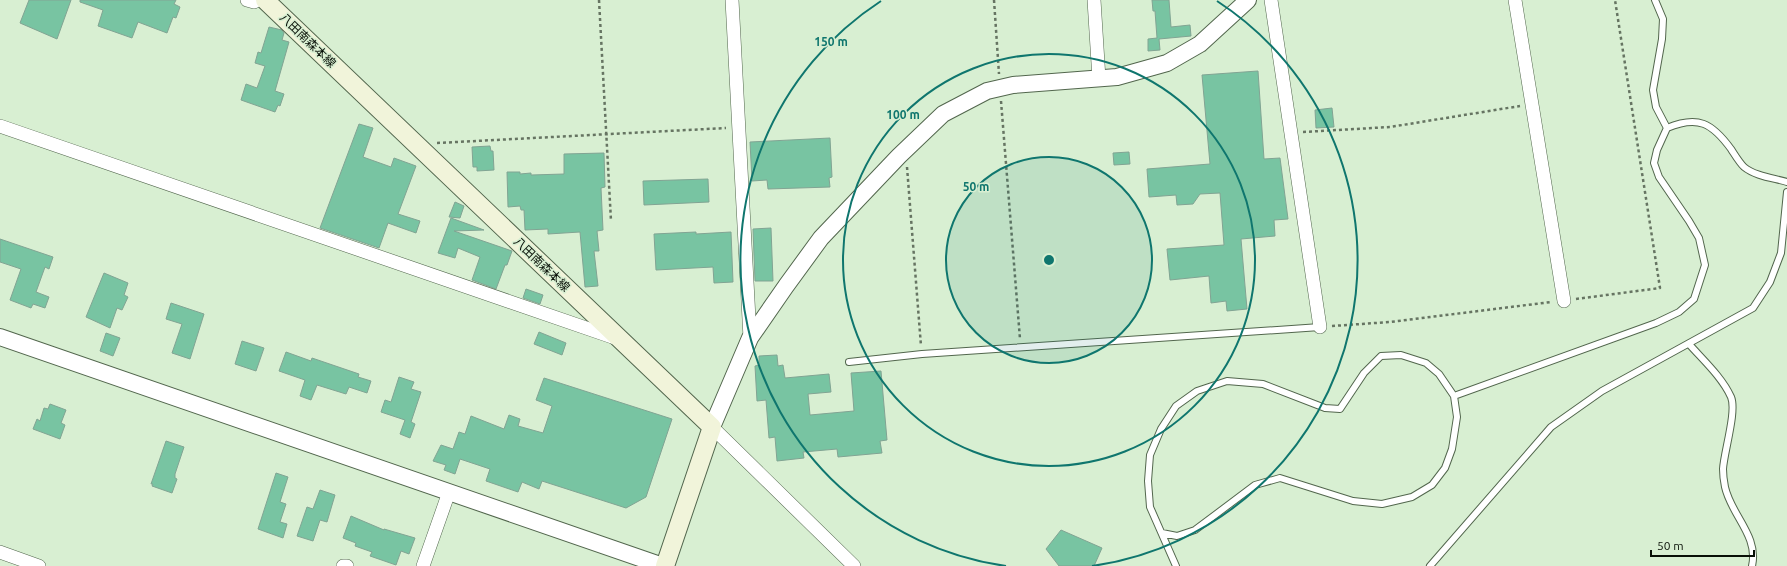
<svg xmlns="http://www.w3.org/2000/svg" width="1787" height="566" font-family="Ubuntu,'Noto Sans JP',sans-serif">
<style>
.building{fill:#78c4a2;stroke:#81a493}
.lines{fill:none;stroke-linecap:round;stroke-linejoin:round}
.service-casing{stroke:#52664d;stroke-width:8}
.minor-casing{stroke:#52664d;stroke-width:14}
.tertiary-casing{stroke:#52664d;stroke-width:18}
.secondary-casing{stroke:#52664d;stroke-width:20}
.path{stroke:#667462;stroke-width:2.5;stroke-dasharray:3 3;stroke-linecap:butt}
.service{stroke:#fff;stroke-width:6}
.minor{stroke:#fff;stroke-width:13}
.tertiary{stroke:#fff;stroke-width:16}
.secondary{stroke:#f1f4da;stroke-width:18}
.ring{fill:none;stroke:#0f766e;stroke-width:2}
.labels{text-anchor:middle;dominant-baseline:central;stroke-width:3;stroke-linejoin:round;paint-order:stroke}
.street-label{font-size:12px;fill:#080f06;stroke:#d8efd2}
.centre{fill:#0f766e;stroke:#d8efd2;stroke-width:2}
.ring-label{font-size:12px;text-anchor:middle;font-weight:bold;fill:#0f766e;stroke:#d8efd2;stroke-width:3;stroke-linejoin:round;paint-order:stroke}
</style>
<rect width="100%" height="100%" fill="#d8efd2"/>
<path class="building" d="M29 0H71L57 39 20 23Z
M80 0H176L174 4 180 7 176 18 173 17 167 33 138 22 132 38 98 26 103 10 80 2Z
M1152 0H1169L1171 27 1190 25 1191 36 1159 39 1160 50 1148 51V39L1157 38 1155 11H1153Z
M269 27 282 30 284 33 282 40 289 42 275 91 284 94 280 106 278 105 275 112 241 100 246 84 257 88 265 66 255 63 258 52 261 53Z
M1258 71 1264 159 1280 158 1288 219 1274 220 1275 236 1241 239 1247 309 1227 311 1226 301 1211 303 1209 276 1170 280 1167 249 1224 245 1220 193 1200 194 1193 204 1177 205 1176 195 1149 197 1147 169 1210 164 1202 75Z
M1332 108 1334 127 1316 128 1315 110Z
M359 124 373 128 363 157 391 167 394 158 416 166 398 214 420 221 416 233 388 223 379 248 320 228Z
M830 138 832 177 829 178 830 187 768 189 767 180 752 181 750 142Z
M490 146 491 151H493L494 170 477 171V167H473L472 147Z
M1129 152 1130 164 1114 165 1113 153Z
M604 153 605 187 601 188 603 230 597 231 599 251H594L598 286 585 287 580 232 548 234V229L525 230 524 210H521L520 206 508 207 507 172H520V174L531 173V175L564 174V154Z
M708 179 709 202 644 205 643 181Z
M455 202 464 206 460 218 449 217Z
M451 218 484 230 454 231 512 251 507 265H505L496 289 472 280 480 257 458 248 455 258 438 253Z
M771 228 773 281H755L753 229Z
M696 232V234L731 232 733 282 714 283 713 267 656 270 654 234Z
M0 239 53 257 49 269 45 267 36 292 49 297 45 308 33 304 31 308 10 300 21 269 0 262Z
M104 273 128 283 124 295 128 297 122 310 117 308 110 328 86 317Z
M526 289 543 295 540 304 523 298Z
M171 303 204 314 190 359 172 353 182 324 166 319Z
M539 332 566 343 562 355 534 344Z
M106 333 120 338 113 356 100 351Z
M242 341 264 348 256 371 235 364Z
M286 352 311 361 312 358 359 374 358 377 371 381 367 393 349 387 346 394 317 385 311 400 300 396 305 380 279 371Z
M777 355 778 366 783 365 785 378 829 374 831 392 808 394 810 415 854 411 851 373 881 371 887 440 880 441 882 453 838 457 837 449 803 452 804 458 777 461 775 437 769 438 766 400 757 401 755 366 759 365V356Z
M399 377 414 382 411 389 421 392 411 422 415 424 410 438 400 434 405 420 381 412 385 400 391 402Z
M544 378 672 419 646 497 626 508 542 481 539 489 522 482 518 492 486 481 490 469 460 459 455 474 444 470 446 465 433 461 441 445 453 449 459 432 465 434 471 416 504 429 509 415 520 419 518 426 543 433 552 406 536 400Z
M50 404 66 410 61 423 65 425 60 439 33 429 37 419 40 421 44 408 48 409Z
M166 441 184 447 175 474V478L177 479 172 493 152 486 153 484H151Z
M276 473 288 477 280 502 286 504 280 522 287 524 283 538 258 529Z
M320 490 335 495 327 522 320 520 313 541 297 536 307 507 313 509Z
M351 516 384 530V529L415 538 409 554 401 551 396 565 370 556 372 552 355 546 356 543 343 538Z
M1061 530 1102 548 1094 566H1059L1046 549Z"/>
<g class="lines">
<g class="service-casing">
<path id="service" d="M1655 0 1663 19 1662 39 1653 90 1656 107 1667 128
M1689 344C1703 360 1722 377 1731 397 1737 411 1724 452 1723 469 1723 475 1724 482 1725 487 1731 515 1759 536 1752 566
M849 362 922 354 1320 327
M1454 396 1656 323 1679 312 1694 299 1705 265 1699 238 1689 221 1659 177 1654 163 1657 150 1667 128C1698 115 1712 123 1731 149 1735 155 1739 162 1744 167 1755 176 1773 178 1787 182
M1162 533 1177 536 1195 530 1255 485 1280 478 1353 501 1382 504 1412 497 1432 485 1445 468 1452 449 1457 417 1454 396 1439 374 1426 363 1401 355 1381 356 1364 373 1340 409 1325 408 1263 384 1227 381 1197 391 1176 406 1161 429 1150 455 1148 481 1150 507 1176 566
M1430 566 1551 427 1602 391 1753 308 1770 282 1781 253 1787 192"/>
</g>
<g class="minor-casing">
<path id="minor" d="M247 0 254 2 257 0
M732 0 750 338
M1094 0 1099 79
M1271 0 1320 327
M1515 0 1564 301
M0 126 618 339
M712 427 854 566
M0 552 39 566
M343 566H347
M423 566 449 492"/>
</g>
<g class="tertiary-casing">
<path id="tertiary" d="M0 337 663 566
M712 427 750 338 786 286 821 238 899 156 943 114 987 91 1013 85 1117 77 1167 63 1200 44 1248 0"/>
</g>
<g class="secondary-casing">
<path id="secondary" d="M265 0 712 427 665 566"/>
</g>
<path class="path" d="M599 0 611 221
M994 0 999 74
M1001 101 1020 339
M1303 132 1390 127 1520 106
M437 143 726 128
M907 167 921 346
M1576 299 1660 288 1615 0
M1332 326 1390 322 1551 302"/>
<use href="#service" class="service"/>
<use href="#minor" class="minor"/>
<use href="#tertiary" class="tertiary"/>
<use href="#secondary" class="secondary"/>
</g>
<circle cx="1049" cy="260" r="103" fill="#0f766e" fill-opacity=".12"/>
<g class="ring">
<circle cx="1049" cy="260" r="103"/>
<circle cx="1049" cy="260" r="206"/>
<path d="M1006 566A309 309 0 0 1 881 1M1217 1A309 309 0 0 1 1092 566"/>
</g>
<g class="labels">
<g class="street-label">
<text transform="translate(308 40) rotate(44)">八田南森本線</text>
<text transform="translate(542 264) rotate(44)">八田南森本線</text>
</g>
</g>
<circle cx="1049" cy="260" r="6" class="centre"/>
<g class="ring-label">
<text x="831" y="46">150 m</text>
<text x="903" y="119">100 m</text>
<text x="976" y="191">50 m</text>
</g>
<path d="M1651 550v6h103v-6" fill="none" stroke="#080f06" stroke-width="2"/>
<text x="1657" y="550" font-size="12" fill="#080f06" stroke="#d8efd2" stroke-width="3" paint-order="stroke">50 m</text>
</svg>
